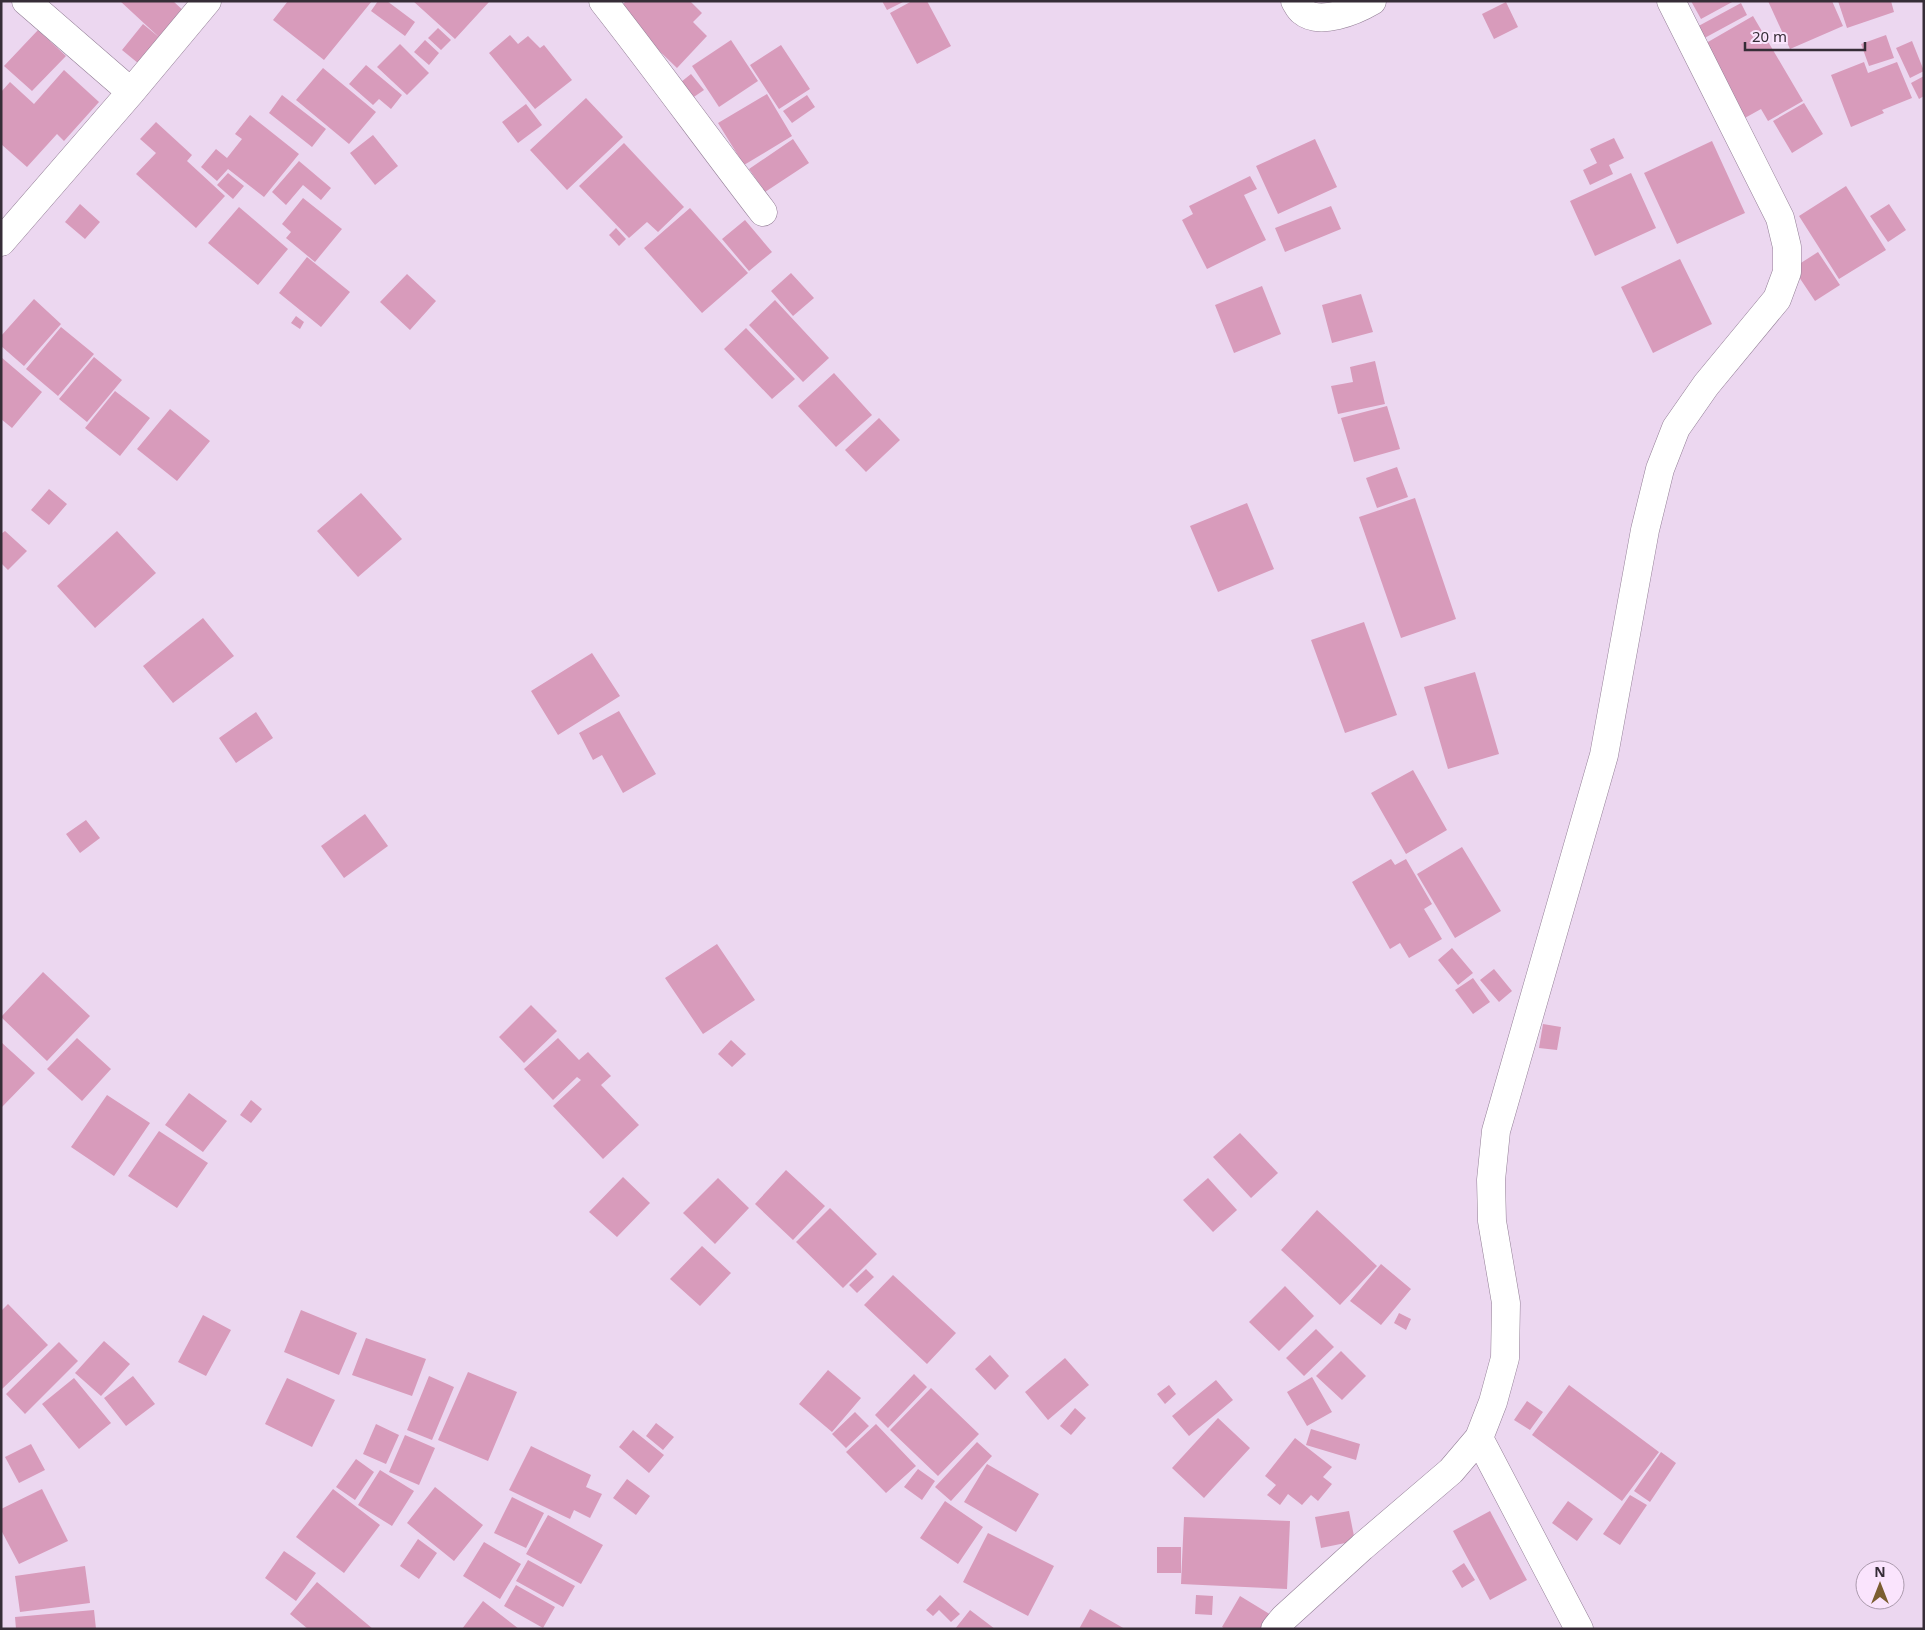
<svg xmlns="http://www.w3.org/2000/svg" width="1925" height="1630" font-family="'Noto Sans',sans-serif">
<style>
.building{fill:#d89bbb}
.lines{fill:none;stroke-linecap:round;stroke-linejoin:round}
.minor-casing{stroke:#937f96;stroke-width:29}
.minor{stroke:#fff;stroke-width:28}
</style>
<rect width="100%" height="100%" fill="#ecd7f0"/>
<path class="building" d="M120 1H173L187 14 144 68 122 50 143 24 160 38Z
M288 1H372L324 60 273 20Z
M378 1H387L415 22 405 36 371 11Z
M413 1H488L489 2 455 39Z
M626 1H690L702 13 693 22 707 36 677 68 617 10Z
M882 1H905L887 10Z
M912 1H927L951 46 917 64 890 13Z
M1691 1H1734L1701 19Z
M1768 1H1832L1843 26 1790 49Z
M1838 1H1891L1894 12 1847 28Z
M1506 2 1518 27 1494 39 1482 14Z
M1741 3 1747 15 1699 41 1693 29Z
M1753 16 1803 101 1768 121 1761 109 1743 119 1701 46Z
M438 28 451 40 441 50 428 38Z
M38 30 66 56 32 91 4 66Z
M510 35 518 44 528 36 540 48 544 45 572 80 535 109 489 53Z
M1886 35 1894 58 1869 66 1861 44Z
M425 40 439 53 429 65 414 52Z
M731 40 758 81 719 107 692 66Z
M1912 41 1924 71 1910 78 1896 48Z
M400 44 429 73 407 95 377 67Z
M781 45 810 89 779 109 750 65Z
M1864 62 1868 73 1897 62 1912 98 1882 110 1884 113 1851 127 1831 75Z
M366 65 402 95 391 109 379 99 373 105 349 84Z
M323 68 376 112 349 144 296 100Z
M64 70 99 102 64 141 57 134 27 167 1 144V92L10 82 34 104Z
M691 74 704 90 688 101 676 86Z
M1924 76V96L1919 99 1911 83Z
M767 94 792 136 744 165 718 123Z
M282 95 326 129 312 147 269 113Z
M807 95 815 107 792 123 783 111Z
M586 98 623 137 567 190 530 150Z
M1804 103 1823 134 1792 153 1773 121Z
M526 104 542 125 518 143 502 122Z
M250 115 299 154 264 197 228 169 217 181 201 167 216 149 227 158 242 139 235 134Z
M156 122 192 155 187 161 225 196 196 228 136 174 156 153 140 139Z
M373 135 398 166 375 185 350 153Z
M1614 138 1624 158 1609 165 1613 174 1590 185 1583 170 1597 163 1590 149Z
M793 139 809 163 765 192 749 169Z
M1315 139 1337 187 1278 214 1256 166Z
M1712 141 1745 213 1677 244 1644 173Z
M624 143 684 207 658 232 647 222 629 238 579 186Z
M299 161 331 188 321 200 303 185 286 205 272 192Z
M228 173 244 186 233 199 217 185Z
M1631 173 1656 228 1595 256 1570 201Z
M1250 176 1257 189 1244 195 1266 240 1207 269 1182 220 1193 214 1189 206Z
M1846 186 1886 250 1839 279 1799 216Z
M303 198 342 229 315 262 286 238 291 232 282 224Z
M80 204 100 222 85 239 65 222Z
M1889 204 1906 230 1888 242 1870 216Z
M1331 206 1341 229 1285 252 1275 228Z
M239 207 288 249 258 285 208 243Z
M690 208 748 273 702 313 644 248Z
M745 220 772 252 749 271 722 239Z
M616 228 626 239 619 246 609 235Z
M1818 252 1840 285 1815 301 1793 268Z
M307 257 350 292 321 327 279 293Z
M1680 259 1712 324 1653 353 1621 287Z
M791 273 814 298 793 316 771 291Z
M407 274 436 301 410 330 380 302Z
M1262 286 1281 334 1234 353 1215 305Z
M1361 294 1373 332 1332 343 1322 305Z
M34 299 61 324 24 366 1 346V336Z
M775 300 829 358 803 382 749 325Z
M296 316 304 322 300 329 291 323Z
M61 327 94 354 58 396 26 369Z
M746 328 795 379 772 399 724 349Z
M1 357 42 392 12 428 1 419Z
M94 357 122 380 87 422 59 399Z
M1375 361 1385 404 1338 414 1331 386 1353 382 1350 367Z
M834 373 872 415 836 447 798 406Z
M115 391 150 418 120 456 85 428Z
M1387 406 1400 449 1354 462 1341 418Z
M170 409 210 441 177 481 137 449Z
M879 418 900 440 866 472 845 450Z
M1397 467 1408 497 1377 508 1366 478Z
M49 489 67 504 49 525 31 510Z
M361 493 402 539 358 577 317 531Z
M1415 498 1456 619 1401 638 1359 517Z
M1247 503 1274 569 1218 592 1190 526Z
M5 531 27 551 8 570 1 563V534Z
M117 531 156 573 95 628 57 586Z
M203 618 234 656 173 703 143 666Z
M1364 622 1397 715 1345 733 1311 640Z
M592 653 620 696 558 735 531 691Z
M1475 672 1499 754 1448 769 1424 687Z
M619 711 656 774 623 793 602 755 593 760 579 733Z
M256 712 273 738 236 763 219 738Z
M1413 770 1447 830 1406 854 1371 793Z
M365 814 388 846 344 878 321 846Z
M86 820 100 838 80 853 66 834Z
M1462 847 1501 911 1455 938 1417 874Z
M1391 859 1395 865 1406 859 1432 904 1424 909 1442 939 1409 958 1400 943 1390 949 1352 882Z
M717 944 755 1000 703 1034 665 978Z
M1452 948 1473 973 1458 985 1438 960Z
M1494 969 1512 991 1499 1002 1480 980Z
M43 972 90 1016 47 1061 1 1017Z
M1473 978 1490 1002 1473 1014 1455 990Z
M531 1005 557 1031 524 1063 499 1037Z
M1543 1024 1561 1027 1557 1050 1539 1048Z
M77 1038 111 1069 82 1101 47 1069Z
M558 1038 579 1060 588 1052 611 1076 601 1085 639 1125 603 1159 553 1106 581 1080 577 1077 553 1100 524 1069Z
M731 1040 746 1054 732 1067 718 1054Z
M1 1042 35 1073 1 1108Z
M189 1093 227 1121 203 1152 165 1125Z
M107 1095 150 1123 114 1176 71 1147Z
M251 1100 262 1109 251 1123 240 1115Z
M159 1131 208 1163 177 1208 128 1176Z
M1240 1133 1278 1173 1251 1198 1213 1157Z
M786 1170 825 1206 793 1240 755 1204Z
M623 1177 650 1203 617 1237 589 1212Z
M718 1178 749 1208 715 1244 683 1213Z
M1208 1178 1237 1210 1213 1232 1183 1200Z
M830 1208 877 1254 843 1288 796 1242Z
M1317 1210 1377 1266 1340 1305 1281 1250Z
M702 1246 731 1273 700 1306 670 1279Z
M1381 1264 1411 1289 1381 1325 1350 1301Z
M866 1269 874 1277 857 1293 849 1285Z
M893 1275 956 1333 927 1364 864 1305Z
M1285 1286 1314 1316 1279 1351 1249 1322Z
M8 1304 48 1345 1 1390V1311Z
M301 1310 357 1333 339 1375 284 1352Z
M1399 1313 1411 1319 1406 1330 1394 1323Z
M203 1315 231 1330 206 1376 178 1362Z
M1316 1329 1334 1347 1304 1376 1286 1358Z
M366 1338 426 1359 412 1396 352 1375Z
M104 1341 130 1364 101 1396 75 1373Z
M59 1342 78 1361 25 1414 6 1394Z
M1341 1351 1366 1376 1342 1400 1316 1376Z
M990 1355 1009 1376 995 1390 975 1369Z
M1065 1358 1089 1385 1048 1420 1025 1392Z
M828 1370 861 1398 832 1432 799 1404Z
M468 1372 517 1392 488 1461 438 1440Z
M914 1374 927 1387 888 1428 875 1415Z
M133 1376 155 1404 126 1426 104 1398Z
M429 1376 454 1387 432 1440 407 1430Z
M1312 1377 1332 1412 1307 1426 1287 1392Z
M74 1378 111 1423 79 1449 42 1404Z
M287 1378 335 1400 312 1447 265 1424Z
M1216 1380 1233 1400 1189 1436 1172 1416Z
M1169 1385 1176 1394 1165 1404 1157 1394Z
M1569 1385 1659 1452 1622 1501 1532 1435Z
M931 1388 979 1434 938 1476 890 1430Z
M1527 1401 1543 1412 1530 1430 1514 1420Z
M1075 1408 1086 1418 1071 1435 1060 1426Z
M855 1412 869 1426 846 1448 832 1434Z
M1218 1418 1250 1448 1204 1498 1172 1468Z
M656 1423 674 1437 663 1450 646 1436Z
M376 1424 399 1435 386 1464 363 1454Z
M876 1424 916 1466 886 1493 846 1452Z
M1311 1429 1360 1444 1356 1460 1306 1445Z
M633 1430 664 1455 649 1473 619 1447Z
M405 1435 435 1448 419 1485 389 1472Z
M1295 1438 1332 1467 1323 1477 1332 1484 1318 1501 1311 1495 1302 1505 1288 1494 1280 1505 1267 1495 1276 1485 1265 1476Z
M977 1442 992 1456 951 1501 935 1487Z
M31 1444 45 1470 19 1483 5 1457Z
M531 1446 591 1475 586 1487 602 1494 590 1518 574 1510 570 1519 509 1490Z
M1661 1452 1676 1463 1650 1502 1634 1491Z
M356 1459 374 1472 355 1500 336 1487Z
M987 1464 1039 1494 1016 1532 964 1502Z
M918 1469 935 1481 922 1500 904 1487Z
M380 1470 414 1491 392 1526 358 1505Z
M627 1479 650 1496 636 1515 613 1498Z
M435 1487 483 1525 454 1561 407 1523Z
M42 1489 68 1541 19 1564 1 1530V1509Z
M333 1489 380 1525 344 1573 296 1537Z
M1630 1495 1647 1505 1620 1545 1603 1534Z
M512 1497 544 1513 526 1548 494 1533Z
M945 1501 983 1527 958 1564 920 1538Z
M1568 1501 1593 1519 1577 1541 1552 1523Z
M1349 1511 1355 1541 1321 1548 1315 1517Z
M1490 1511 1527 1580 1490 1600 1453 1531Z
M548 1515 603 1545 581 1584 526 1554Z
M1184 1517 1290 1521 1287 1589 1181 1584Z
M988 1533 1054 1566 1028 1616 963 1582Z
M418 1539 437 1553 419 1579 400 1566Z
M484 1542 521 1564 500 1599 463 1576Z
M1157 1547H1181V1573H1157Z
M284 1551 316 1573 296 1601 265 1578Z
M528 1560 575 1586 563 1607 516 1581Z
M1464 1563 1475 1580 1462 1588 1452 1571Z
M85 1566 90 1603 20 1612 15 1576Z
M317 1582 373 1629H308L290 1614Z
M516 1585 555 1607 543 1628 504 1606Z
M940 1595 960 1614 951 1622 939 1610 933 1616 926 1610Z
M1196 1595 1213 1596 1212 1615 1195 1614Z
M1240 1596 1273 1616 1265 1629H1225L1222 1627Z
M483 1601 519 1629H462Z
M1090 1609 1125 1629H1079Z
M94 1610 96 1629H16L15 1617Z
M970 1610 995 1629H955Z"/>
<g class="lines">
<g class="minor-casing">
<path id="minor" d="M26 1 131 92
M603 1C658 71 709 142 763 212
M1295 1C1297 4 1299 9 1302 11 1319 26 1355 11 1372 1
M1 242 131 92 207 1
M1479 1438 1579 1629
M1275 1629 1284 1618 1362 1547 1451 1471 1479 1438 1493 1402 1505 1358 1506 1303 1492 1221 1491 1180 1496 1131 1604 755 1645 530 1660 469 1676 428 1706 385 1777 299 1787 272V247L1780 218 1671 1"/>
</g>
<use href="#minor" class="minor"/>
</g>
<rect width="1925" height="1630" fill="none" stroke="#362d37" stroke-width="5"/>
<g transform="translate(1880 1585)"><circle r="24" fill="#fae4fd" stroke="#ac9bae"/>
<path d="M0-4L9 19L0 12L-9 19Z" fill="#7b5d31"/>
<text y="-8" font-size="14" font-weight="bold" text-anchor="middle" fill="#362d37">N</text>
</g>
<path d="M1745 42v8h120v-8" fill="none" stroke="#362d37" stroke-width="2.5"/>
<text x="1752" y="42" font-size="15" fill="#362d37" stroke="#fae4fd" stroke-width="4" paint-order="stroke">20 m</text>
</svg>
